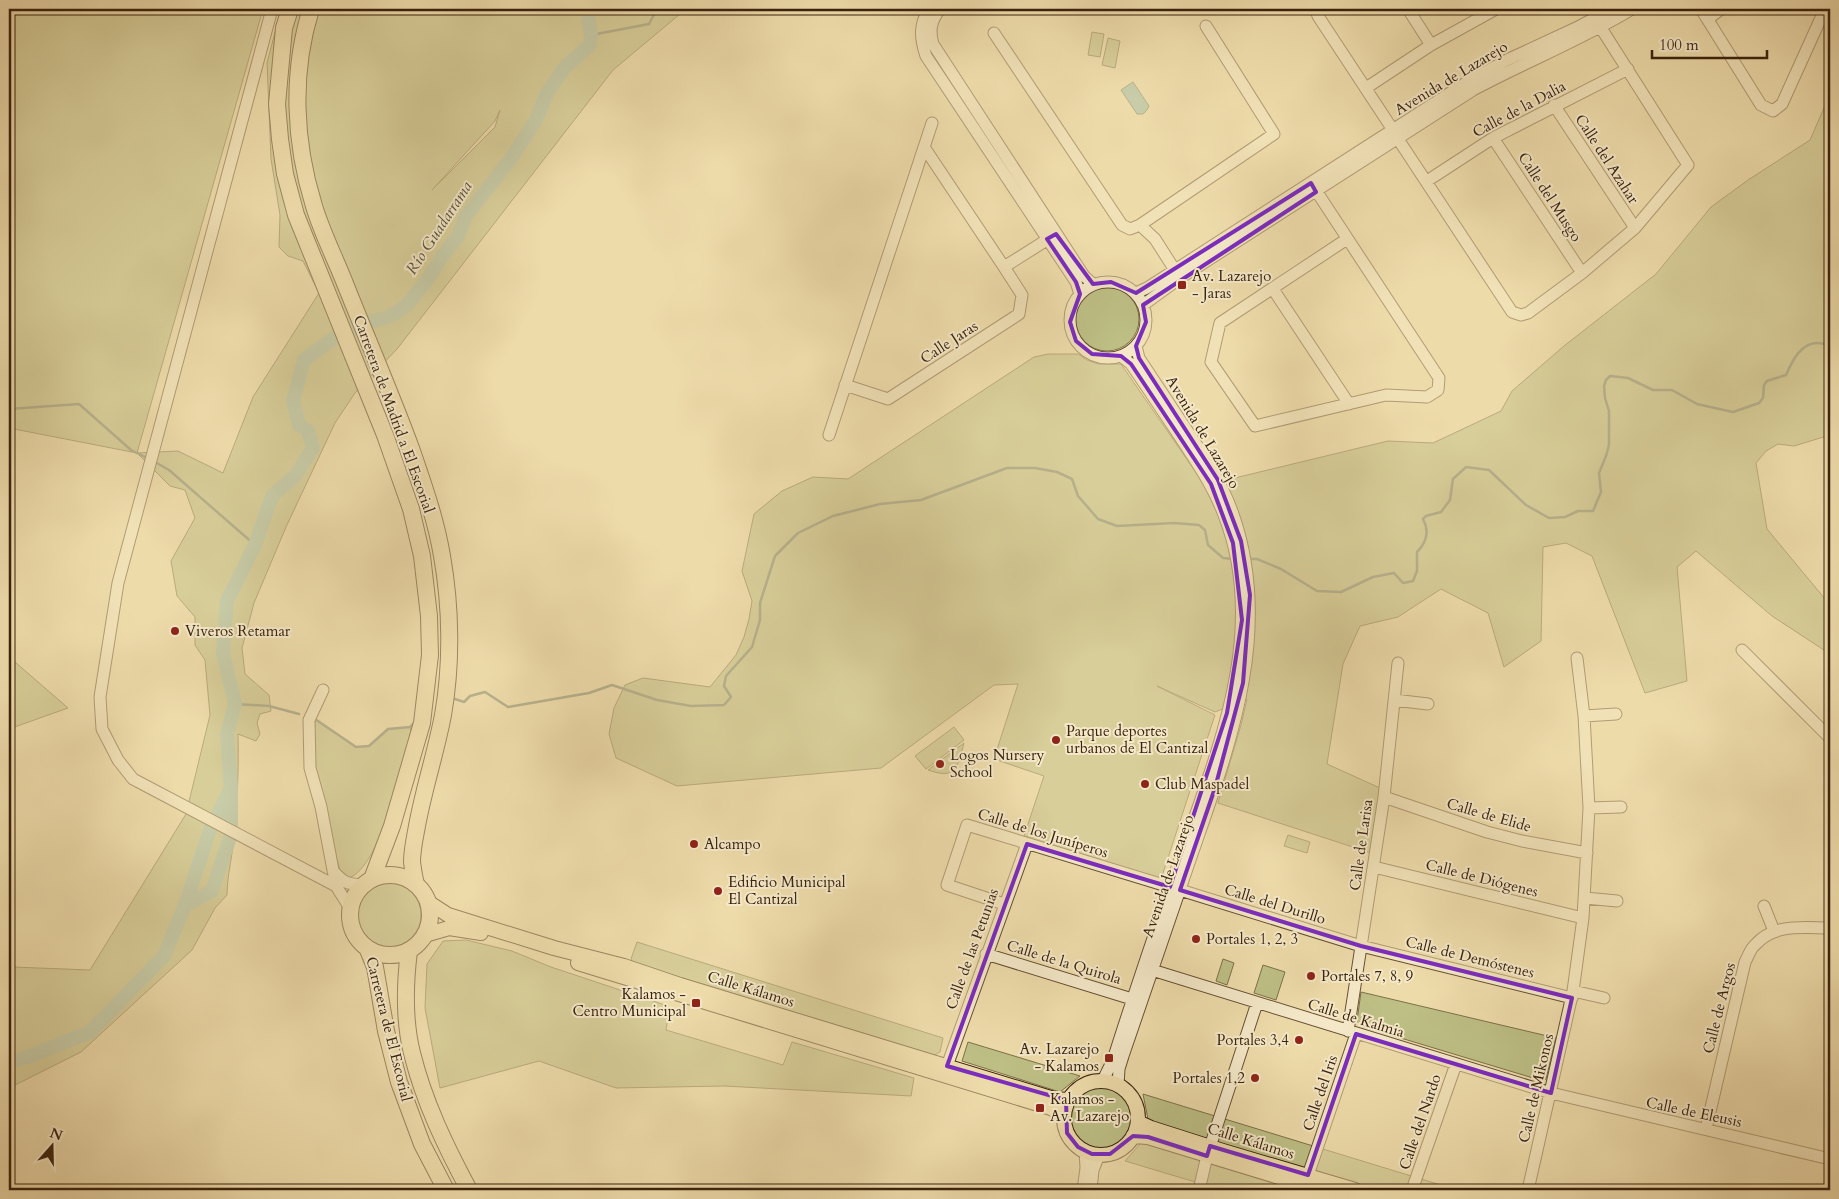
<svg xmlns="http://www.w3.org/2000/svg" width="1839" height="1199" font-family="Cardo,serif">
<style>
.green{fill:#bdbf85;stroke:#7c7049;fill-rule:evenodd}
.water{fill:#9abba6;stroke:#747e69}
.lines{fill:none;stroke-linecap:round;stroke-linejoin:round}
.stream{stroke:#747e69;stroke-width:2.5}
.river{stroke:#9abba6;stroke-width:14}
.minor-casing{stroke:#675034;stroke-width:13}
.major-casing{stroke:#3a220d;stroke-width:16}
.highway-casing{stroke:#3a220d;stroke-width:18}
.minor{stroke:#f4e8c8;stroke-width:11}
.major{stroke:#eedbaa;stroke-width:14}
.highway{stroke:#eedbaa;stroke-width:16}
.marked{fill:none;stroke:#7b2cbf;stroke-width:4;stroke-linejoin:round}
.poi-dot{fill:#8f2418;stroke:#f4e8c8;stroke-width:2}
.labels{text-anchor:middle;dominant-baseline:central;stroke-width:4;stroke-linejoin:round;paint-order:stroke}
.street-label{font-size:15px;fill:#3a220d;stroke:#f4e8c8}
.poi-label{font-size:15px;fill:#3a220d;stroke:#f4e8c8;text-anchor:start}
.water-label{font-size:16px;font-style:italic;fill:#57503b;stroke:#f4e8c8}
</style>
<rect width="100%" height="100%" fill="#eedbaa"/>
<filter id="stains"><feTurbulence type="fractalNoise" baseFrequency=".004" numOctaves="4"/><feColorMatrix values="0 0 0 0 .2 0 0 0 0 .09 0 0 0 0 .02 0 0 0 .5 -.17"/></filter>
<radialGradient id="worn" r=".72"><stop offset=".6" stop-color="#630" stop-opacity="0"/><stop offset="1" stop-color="#630" stop-opacity=".3"/></radialGradient>
<path class="green" d="M9 9H263L137 453 178 451 223 473 253 397 319 293 303 261 288 256 279 247 280 215 271 159 267 63 281 9H686L613 70 397 349 355 393 335 423 286 527 254 603 242 648 245 674 269 695 271 711 260 714 257 723 260 734 256 741 238 734C239 774 237 813 232 853 230 867 227 880 227 895L215 908 192 950 81 1052 9 1088V970L13 967 90 970 186 814 210 715 205 660 195 645V617L177 596 171 561 195 518 185 490 170 486 137 453 9 428ZM500 110 495 127 432 190 495 121Z
M1092 32 1104 34 1100 57 1088 55Z
M1108 38 1120 41 1115 68 1102 65Z
M1830 94V435L1794 446 1778 444 1766 451 1756 463 1767 529 1830 605V654L1772 616 1696 551 1677 567 1687 681 1645 693 1592 556 1566 543 1543 547 1541 641 1504 667 1488 613 1441 589 1398 617 1360 626 1343 664 1327 764 1380 788 1371 853 1218 803 1241 725 1247 699 1215 712 1157 686 1215 715 1161 879 1024 836 1044 776 994 759 1018 684 994 685 881 768 677 786 616 758 609 734 614 708 625 685 643 678 710 687 736 655 744 637 749 619 752 601 742 571 754 514 782 491 813 477 848 479 1034 357 1048 354H1078L1087 360 1098 364H1121L1206 487 1214 483 1388 441 1433 443 1501 411 1512 391 1564 346 1656 274 1711 207 1748 180 1810 140Z
M1075 319a32 32 0 1 1 64 0a32 32 0 1 1-64 0Z
M9 656 15 662 68 708 9 729Z
M315 719 356 747 369 746 388 729 410 727 411 731C403 763 381 866 349 878L343 876 340 870 310 766Z
M954 727 964 740 926 769 915 756Z
M964 743C957 768 957 780 928 770Z
M1288 835 1310 842 1307 853 1284 846Z
M357 915a32 32 0 1 1 64 0a32 32 0 1 1-64 0Z
M466 940 512 951 551 967 665 1005 669 1012 666 1030 783 1065 792 1042 914 1078 911 1096 724 1086 616 1088 539 1061 440 1088 425 1008 427 964 443 941Z
M637 942 943 1038 940 1052 934 1055 633 963 631 959Z
M1223 959 1234 963 1227 985 1216 981Z
M1263 965 1285 972 1276 1000 1254 993Z
M1361 992 1556 1038 1546 1079 1543 1081 1361 1026 1357 1021Z
M968 1042 1080 1076 1060 1092 962 1061Z
M1067 1118a34 34 0 1 1 68 0a34 34 0 1 1-68 0Z
M1143 1094 1457 1190H1222L1125 1161 1140 1144 1148 1119Z"/>
<path class="water" d="M1133 82 1149 106 1147 110 1143 114H1137L1121 90Z"/>
<g class="lines">
<path class="stream" d="M591 35 649 24 657 9
M9 409 79 404 131 450 147 458
M155 462 169 470 255 545
M1247 559H1257L1281 569 1317 591 1341 592 1373 577 1394 573 1403 583 1413 581 1417 571V552C1426 543 1430 532 1423 519L1426 516 1441 512 1450 500 1453 479 1466 467 1489 470 1526 505 1549 518 1565 517 1578 511H1593L1601 492 1599 473 1606 456 1609 445V411L1605 398 1604 386 1606 380 1610 376 1628 378 1653 390H1672L1697 404 1733 412 1759 403 1763 398 1764 385 1767 381 1786 375C1794 356 1806 335 1830 346
M452 698 464 702 470 696 485 692 508 707 589 693 612 685 657 700 691 706 724 705 731 697 724 686 726 676 752 647 760 620V603L775 556 798 533 833 516 880 504 921 500 1007 468H1035L1057 472 1072 479 1078 496 1098 519 1117 526 1174 523 1199 525 1205 530 1208 545 1223 558 1234 559
M235 704 269 706 299 714
M315 719 356 747 369 746 388 729 410 727 414 723"/>
<path class="river" d="M185 905 212 891 231 834V791
M9 1062 33 1055 90 1032 164 956 185 905 210 830 231 788 227 734 235 704 223 653 227 601 255 545 272 496 295 476 313 448 308 431 299 425 293 401 304 360 333 339 364 323 389 317 406 306 427 280 443 255 458 236 466 216 512 157 536 120 547 93 565 67 590 45 591 35 587 9"/>
<g class="minor-casing">
<path id="minor" d="M272 9 118 583 100 697 102 729 118 760 133 779 336 886
M929 9C919 25 920 38 926 56L1076 282 1080 294
M940 9C931 21 929 30 933 44L1084 276 1093 284
M1316 9 1318 16 1393 130
M1408 9 1431 45
M1701 9 1761 105 1773 111 1782 104 1825 9
M1708 19 1721 9
M994 33 1122 225 1130 229 1140 225
M1366 88 1431 45 1496 9
M1554 105 1635 228
M1493 138 1582 273
M1398 139 1512 312 1521 315 1528 313 1582 273 1635 228 1688 165 1601 28
M924 147 1004 267 1053 236
M1427 181 1493 138 1628 69
M1311 183 1439 378 1438 390 1427 397 1386 395 1255 426 1211 362 1220 323 1347 239
M1178 275 1155 239 1140 225 1274 134 1206 26
M1070 320a38 38 0 1 1 76 0a38 38 0 1 1-76 0Z
M1273 289 1349 404
M1136 293 1147 288 1467 82 1507 60 1576 28 1612 9
M1143 305 1180 278 1473 90C1525 62 1581 40 1632 9
M845 385 888 399 1019 314 1022 295 1004 267
M829 435 932 123
M1742 650 1830 738
M323 690 309 720 310 768 321 807 336 886 350 908
M1394 700 1428 704
M1584 716 1616 714
M1384 797 1487 832 1522 841 1587 853
M1589 808 1621 807
M1374 867 1583 918
M333 871C344 883 347 884 363 885
M1180 890 1361 946 1572 998
M1585 898 1617 901
M1004 904 947 885 967 825 1170 887
M1764 906 1774 931
M986 954 1132 999
M1152 970 1551 1093 1830 1159
M1573 991 1604 998
M1348 1031 1384 797 1398 663
M947 1066 1027 844
M1103 1080 1113 1060C1134 993 1157 926 1180 859 1218 749 1269 631 1224 515 1214 488 1199 466 1184 443 1166 416 1149 390 1131 364L1121 356
M1118 1085 1119 1069 1123 1056C1145 992 1167 927 1189 863 1228 750 1275 633 1233 514 1224 488 1210 466 1196 444 1177 415 1158 387 1139 358L1136 346
M1706 1129 1745 962C1748 957 1750 949 1755 945 1774 923 1803 928 1830 928
M1305 1184 1356 1034
M1083 1190 1086 1168 1085 1151
M1091 1190 1093 1170 1099 1155
M1199 1190 1207 1156 1257 1003
M1412 1190 1456 1064
M1528 1190 1573 991 1583 918 1589 808 1584 716 1577 658"/>
</g>
<g class="major-casing">
<path id="major" d="M428 902 448 915 554 948 624 966 680 985 1054 1099 1068 1100
M425 935 449 928 481 933
M578 963 1051 1108 1064 1116
M1064 1118a37 37 0 1 1 74 0a37 37 0 1 1-74 0Z
M1138 1122 1151 1128 1223 1151 1355 1190
M1133 1136 1148 1137 1322 1190"/>
</g>
<g class="highway-casing">
<path id="highway" d="M290 9 284 28 277 104 280 139 285 174 296 215 385 435 411 509 422 556 429 616 430 655 422 723 392 826 372 879
M311 9C291 73 294 142 314 206 322 233 336 260 346 286 368 341 392 396 412 451 424 486 436 520 442 556 451 607 452 664 443 715 436 752 424 788 417 826 415 837 412 850 412 862 413 869 414 877 416 884
M350 915a40 40 0 1 1 80 0a40 40 0 1 1-80 0Z
M368 950 375 967 386 1031 399 1082 422 1144 446 1190
M409 951C405 983 404 1021 412 1053 424 1102 446 1147 469 1190"/>
</g>
<use href="#minor" class="minor"/>
<use href="#major" class="major"/>
<use href="#highway" class="highway"/>
</g>
<path d="M0 0H1839V1199H0ZM1311 183 1316 192 1143 305 1146 322 1136 346 1139 358 1218 480 1241 541 1250 595 1243 683 1215 788 1180 890 1361 946 1572 998 1551 1093 1356 1034 1308 1175 1210 1146 1207 1156 1148 1137 1133 1136 1110 1154H1092L1078 1147 1067 1133 1066 1100 947 1066 1027 844 1170 887 1227 713 1242 620 1233 543 1211 484 1131 364 1121 356 1092 354 1076 341 1070 322 1080 294 1076 282 1047 239 1056 234 1093 284 1111 282 1136 293Z" fill="#eedbaa" fill-opacity=".55" fill-rule="evenodd"/>
<path class="marked" d="M1311 183 1316 192 1143 305 1146 322 1136 346 1139 358 1218 480 1241 541 1250 595 1243 683 1215 788 1180 890 1361 946 1572 998 1551 1093 1356 1034 1308 1175 1210 1146 1207 1156 1148 1137 1133 1136 1110 1154H1092L1078 1147 1067 1133 1066 1100 947 1066 1027 844 1170 887 1227 713 1242 620 1233 543 1211 484 1131 364 1121 356 1092 354 1076 341 1070 322 1080 294 1076 282 1047 239 1056 234 1093 284 1111 282 1136 293Z"/>
<g class="poi-dot">
<rect x="1177" y="280" width="10" height="10" rx="2.5"/>
<circle cx="175" cy="631" r="5"/>
<circle cx="1056" cy="740" r="5"/>
<circle cx="940" cy="764" r="5"/>
<circle cx="1145" cy="784" r="5"/>
<circle cx="694" cy="844" r="5"/>
<circle cx="718" cy="891" r="5"/>
<circle cx="1196" cy="939" r="5"/>
<circle cx="1311" cy="976" r="5"/>
<rect x="691" y="998" width="10" height="10" rx="2.5"/>
<circle cx="1299" cy="1040" r="5"/>
<rect x="1104" y="1053" width="10" height="10" rx="2.5"/>
<circle cx="1255" cy="1078" r="5"/>
<rect x="1035" y="1103" width="10" height="10" rx="2.5"/>
</g>
<g class="labels">
<g class="street-label">
<text transform="translate(1451 78) rotate(-31)">Avenida de Lazarejo</text>
<text transform="translate(1519 109) rotate(-28)">Calle de la Dalia</text>
<text transform="translate(1607 159) rotate(57)">Calle del Azahar</text>
<text transform="translate(1550 197) rotate(57)">Calle del Musgo</text>
<text transform="translate(949 342) rotate(-33)">Calle Jaras</text>
<text transform="translate(394 414) rotate(70)">Carretera de Madrid a El Escorial</text>
<text transform="translate(1203 432) rotate(59)">Avenida de Lazarejo</text>
<text transform="translate(1489 815) rotate(16)">Calle de Elide</text>
<text transform="translate(1043 833) rotate(17)">Calle de los Juníperos</text>
<text transform="translate(1361 845) rotate(-82)">Calle de Larisa</text>
<text transform="translate(1168 876) rotate(-71)">Avenida de Lazarejo</text>
<text transform="translate(1482 878) rotate(14)">Calle de Diógenes</text>
<text transform="translate(1275 904) rotate(17)">Calle del Durillo</text>
<text transform="translate(972 949) rotate(-70)">Calle de las Petunias</text>
<text transform="translate(1470 957) rotate(14)">Calle de Demóstenes</text>
<text transform="translate(1064 962) rotate(17)">Calle de la Quirola</text>
<text transform="translate(751 989) rotate(17)">Calle Kálamos</text>
<text transform="translate(1719 1008) rotate(-76)">Calle de Argos</text>
<text transform="translate(1356 1018) rotate(17)">Calle de Kalmia</text>
<text transform="translate(389 1029) rotate(76)">Carretera de El Escorial</text>
<text transform="translate(1536 1088) rotate(-77)">Calle de Mikonos</text>
<text transform="translate(1320 1093) rotate(-71)">Calle del Iris</text>
<text transform="translate(1694 1112) rotate(12)">Calle de Eleusis</text>
<text transform="translate(1420 1122) rotate(-71)">Calle del Nardo</text>
<text transform="translate(1251 1141) rotate(17)">Calle Kálamos</text>
</g>
<g class="poi-label">
<text x="1192" y="276">Av. Lazarejo<tspan x="1192" dy="17">- Jaras</tspan></text>
<text x="185" y="631">Viveros Retamar</text>
<text x="1066" y="731">Parque deportes<tspan x="1066" dy="17">urbanos de El Cantizal</tspan></text>
<text x="950" y="755">Logos Nursery<tspan x="950" dy="17">School</tspan></text>
<text x="1155" y="784">Club Maspadel</text>
<text x="704" y="844">Alcampo</text>
<text x="728" y="882">Edificio Municipal<tspan x="728" dy="17">El Cantizal</tspan></text>
<text x="1206" y="939">Portales 1, 2, 3</text>
<text x="1321" y="976">Portales 7, 8, 9</text>
<text x="686" y="994" text-anchor="end">Kalamos -<tspan x="686" dy="17">Centro Municipal</tspan></text>
<text x="1289" y="1040" text-anchor="end">Portales 3,4</text>
<text x="1099" y="1049" text-anchor="end">Av. Lazarejo<tspan x="1099" dy="17">- Kalamos</tspan></text>
<text x="1245" y="1078" text-anchor="end">Portales 1,2</text>
<text x="1050" y="1099">Kalamos -<tspan x="1050" dy="17">Av. Lazarejo</tspan></text>
</g>
<g class="water-label">
<text transform="translate(439 228) rotate(-57)">Río Guadarrama</text>
</g>
</g>
<rect width="1839" height="1199" fill="none" stroke="#eedbaa" stroke-width="30"/>
<rect x="10" y="10" width="1819" height="1179" fill="none" stroke="#3a220d" stroke-width="2.5"/>
<rect x="15" y="15" width="1809" height="1169" fill="none" stroke="#3a220d"/>
<g transform="translate(52 1146) rotate(20)" stroke="#f4e8c8" stroke-width="4" paint-order="stroke">
<path d="M0-4L9 19L0 12L-9 19Z" fill="#3a220d"/>
<text y="-8" font-size="14" font-weight="bold" text-anchor="middle" fill="#3a220d">N</text>
</g>
<path d="M1652 50v8h115v-8" fill="none" stroke="#3a220d" stroke-width="2.5"/>
<text x="1659" y="50" font-size="15" fill="#3a220d" stroke="#f4e8c8" stroke-width="4" paint-order="stroke">100 m</text>
<rect width="100%" height="100%" filter="url(#stains)"/>
<rect width="100%" height="100%" fill="url(#worn)"/>
</svg>
